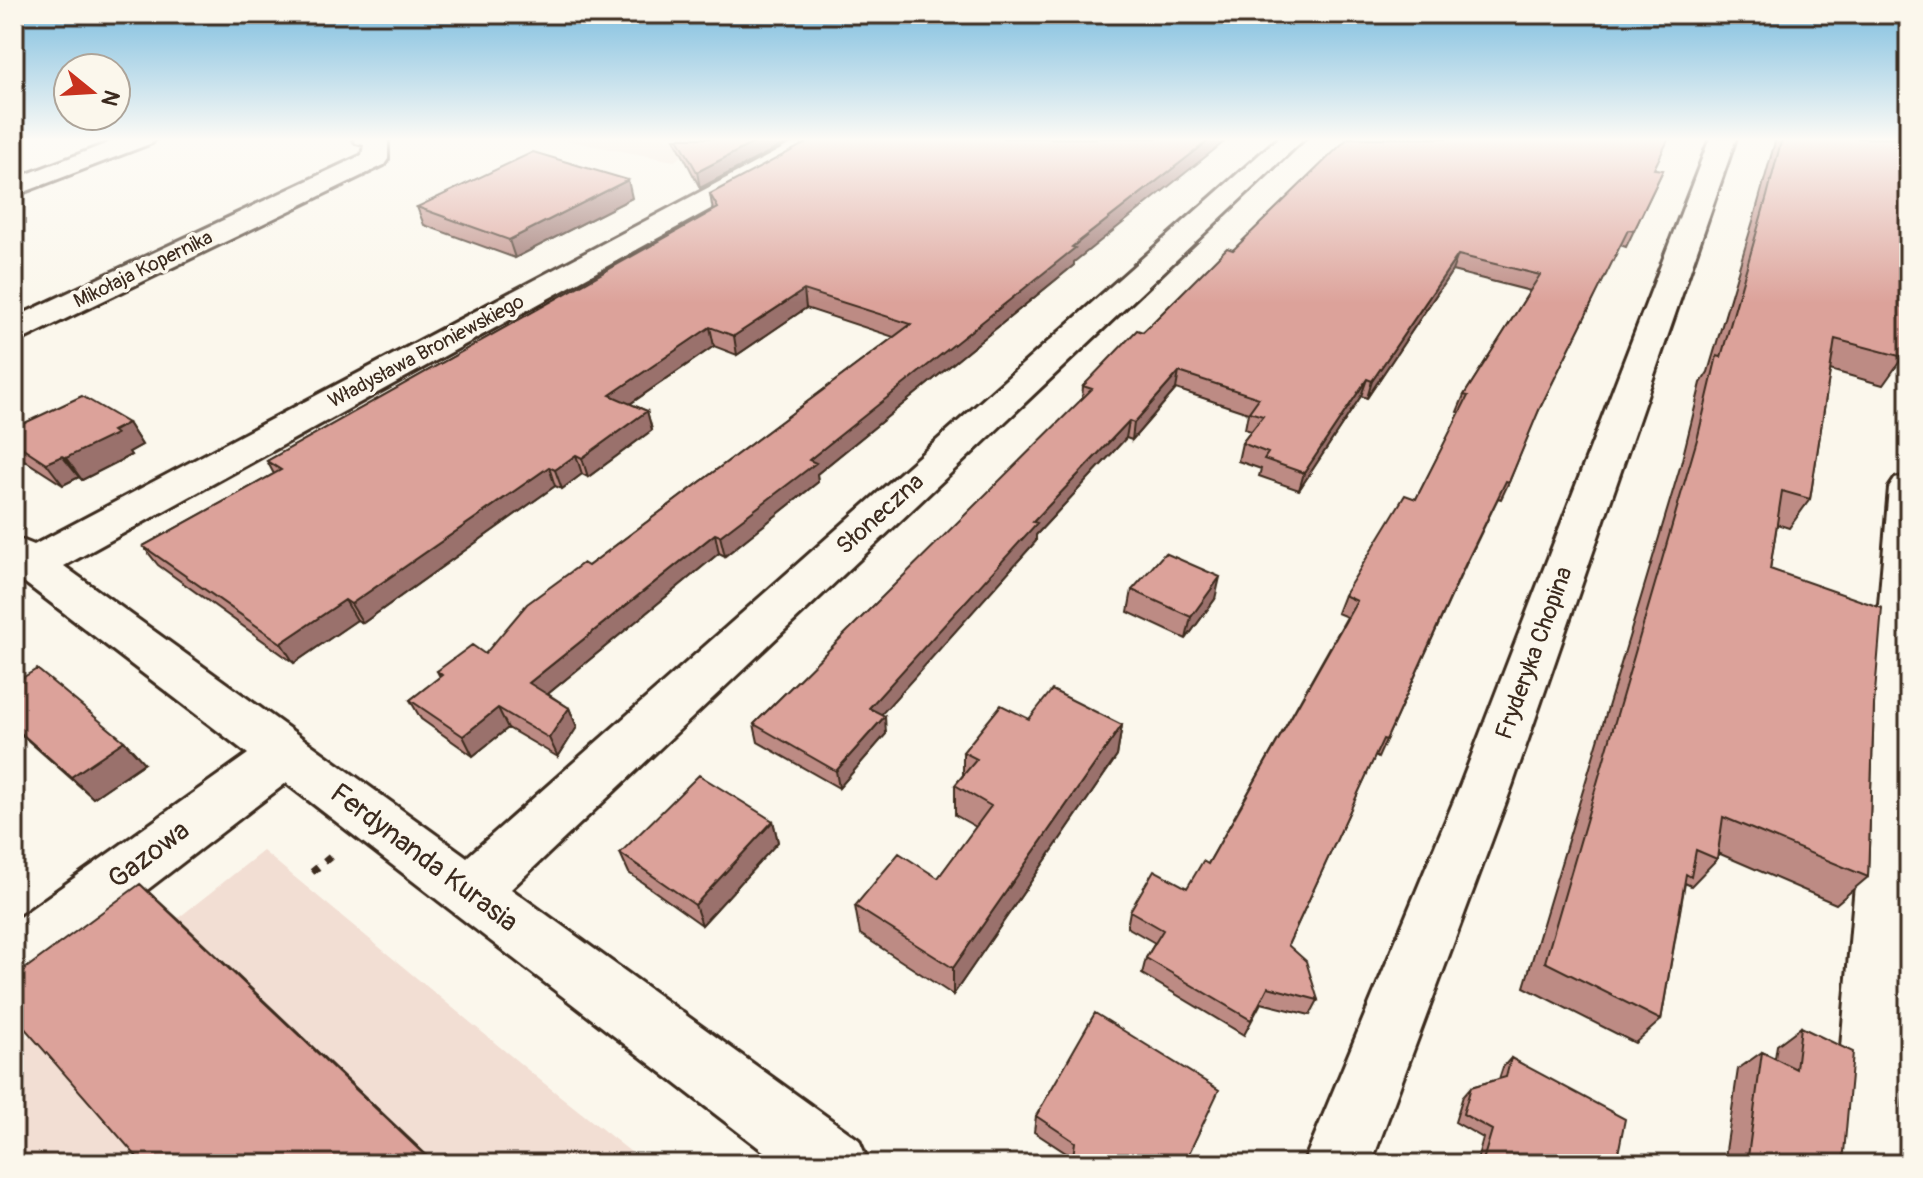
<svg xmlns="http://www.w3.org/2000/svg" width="1923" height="1178" font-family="Pangolin,sans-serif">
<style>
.built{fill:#f2ded3}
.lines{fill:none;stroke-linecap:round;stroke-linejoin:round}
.minor-casing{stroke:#3b2a1e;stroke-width:6}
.path{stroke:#3b2a1e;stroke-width:7;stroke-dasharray:8 8;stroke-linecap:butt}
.minor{fill:#fbf7ec;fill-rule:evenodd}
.wall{fill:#bd8b84;stroke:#3b2a1e;stroke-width:2}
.shaded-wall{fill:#9a716c;stroke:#3b2a1e;stroke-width:2}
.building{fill:#dca29a;stroke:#3b2a1e;stroke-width:2}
.labels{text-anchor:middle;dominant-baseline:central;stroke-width:7;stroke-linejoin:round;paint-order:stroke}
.far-street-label{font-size:20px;fill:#3b2a1e;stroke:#fbf7ec}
.street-label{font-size:24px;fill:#3b2a1e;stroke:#fbf7ec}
.near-street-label{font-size:28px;fill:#3b2a1e;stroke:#fbf7ec}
</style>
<rect width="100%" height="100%" fill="#fbf7ec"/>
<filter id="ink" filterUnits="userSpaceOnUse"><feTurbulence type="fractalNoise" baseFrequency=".0125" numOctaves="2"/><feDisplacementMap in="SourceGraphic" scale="16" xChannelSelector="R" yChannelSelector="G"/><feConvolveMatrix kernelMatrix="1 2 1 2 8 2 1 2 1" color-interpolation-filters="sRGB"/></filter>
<g filter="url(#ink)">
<path class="built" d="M553 138H710L674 161Z
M263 851 540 1080 646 1164H14V1048Z"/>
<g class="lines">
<g class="minor-casing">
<path id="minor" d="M121 138H156L152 143 14 196V179Z
M353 138H388V159L384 165 26 338 14 341V318L362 155 364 145 356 143Z
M802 138H834L830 143 64 566 467 857 1278 138H1305L511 889 859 1140 869 1164H780L286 783 35 976 14 984V921L248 754 16 576 14 537 34 545Z
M1710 138H1736L1512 786 1371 1164H1303L1460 786Z
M1909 475V938L1899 1164H1831L1889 488 1895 479Z"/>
</g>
<path class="path" d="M312 872 334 854"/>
<use href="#minor" class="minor"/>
</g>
<path class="wall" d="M674 138H796L700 188Z
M1776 138H1909V341L1904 340 1903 357 1883 385 1830 370 1810 499 1789 528 1777 524 1770 569 1874 705 1868 877 1836 904 1718 853 1717 859 1691 886 1685 883 1661 1020 1635 1043 1524 987 1681 464 1701 383 1708 372 1753 221Z
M1654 169 1663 170 1626 247 1620 245 1536 416 1509 482 1501 499 1498 498 1461 575 1386 740 1378 758 1375 756 1288 945 1318 1000 1310 1015 1261 1003 1244 1035 1142 974 1146 958 1155 943 1127 927 1130 911 1187 888 1208 864 1347 617 1337 613 1344 595 1416 499 1460 413 1457 412 1464 395 1530 291 1452 271 1367 398 1361 396 1299 490 1259 476 1261 469 1238 461 1242 443 1251 431 1245 429 1248 413 1176 389 1132 440 1126 438 1036 535V541L881 714 886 734 839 788 758 742 754 724 1082 400 1083 386 1233 250Z
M710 194 1074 262V265L817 474 818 482 725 556 719 553 548 694 569 708 577 727 558 757 508 728 473 756 421 719 410 700 440 677 437 671 485 654 588 566 894 337 806 308 737 355 714 346 630 404 647 411 652 430 588 477 582 474 562 489 555 486 363 623 357 620 294 663 158 565 143 546 274 474 267 461 713 211Z
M632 198 515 258 424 225 417 207Z
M128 423 142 445 129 452 131 455 82 480 79 477 63 485 18 456 14 450V428Z
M1132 590 1215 599 1186 639 1128 612Z
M14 683 124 741 144 763 93 798 14 728Z
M1029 719 1122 725 1117 756 953 995 860 934 855 906 938 878 976 827 955 815V785L963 775V752Z
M773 821 778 842 702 925 629 873 620 853Z
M1909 987V1093L1905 1091Z
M1801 1027 1843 1164H1724L1738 1069 1762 1052 1775 1058 1777 1045Z
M1511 1058 1616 1164H1476L1483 1138 1455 1122 1463 1096 1471 1087 1499 1079 1503 1067Z
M1036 1116 1184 1164H1071L1072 1157 1034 1132Z"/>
<path class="shaded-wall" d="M763 138H796L700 188 697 172Z
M1212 138H1229L1074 262V265L817 474 818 482 725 556 720 536 809 460 1072 247Z
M628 180 632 198 515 258 509 240Z
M1458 255 1452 271 1367 398 1372 381Z
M804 290 806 308 737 355 734 336Z
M710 327 714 346 615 414 610 395Z
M1179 372 1176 389 1132 440 1134 423Z
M1367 379 1361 396 1299 490 1304 473Z
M647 411 652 430 588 477 582 458Z
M1129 421 1126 438 1036 535V541L871 726 869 708 1033 522Z
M128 423 142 445 129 452 131 455 82 480 66 458Z
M576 455 582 474 562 489 555 470Z
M62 456 79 477 63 485 46 463Z
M549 467 555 486 363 623 351 604Z
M715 534 719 553 538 702 529 683Z
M1220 577 1215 599 1186 639 1191 617Z
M345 600 357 620 294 663 281 643Z
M498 708 508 728 473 756 463 736Z
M569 708 577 727 558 757 549 738Z
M885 716 886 734 839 788 836 771Z
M1122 725 1117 756 953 995V968Z
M124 741 144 763 93 798 71 777Z
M773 821 778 842 702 925 695 905Z
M140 884 178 919 436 1164H434Z"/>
<path class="building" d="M678 138H763L697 172Z
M815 138H1212L1072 247 1075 248 809 460 816 463 720 536 715 534 529 683 569 708 549 738 498 708 463 736 410 700 442 675 437 671 472 645 485 654 527 604 583 563 588 566 911 324 804 290 734 336 710 327 610 395 647 411 582 458 576 455 555 470 549 467 351 604 345 600 281 643 143 546 281 470 267 461 718 208 710 194Z
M1348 138H1669L1654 169 1663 170 1634 231 1628 230 1539 410 1509 482 1506 481 1465 565 1386 740 1383 739 1288 945 1306 961 1318 1000 1268 987 1251 1020 1146 958 1163 930 1130 911 1154 870 1187 888 1203 861 1208 864 1357 601 1344 595 1405 495 1416 499 1468 396 1464 395 1540 275 1458 255 1372 381 1367 379 1304 473 1264 459 1268 453 1242 443 1263 416 1249 412 1259 398 1179 372 1134 423 1129 421 1033 522 1037 523 869 708 885 716 836 771 754 724 1092 389 1083 386 1137 330 1143 332 1227 248 1233 250Z
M1782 138H1909V309H1906L1903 357 1835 339 1810 499 1782 491 1770 569 1882 608 1874 705 1868 877 1723 817 1717 859 1696 850 1691 877 1686 874 1661 1020 1545 962 1698 436 1717 356 1721 357 1767 196Z
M533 152 628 180 509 240 417 207Z
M82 396 128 423 112 431 116 434 66 458 62 456 46 463 14 442V428Z
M1165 553 1220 577 1191 617 1132 590Z
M37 669 124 741 71 777 14 727V683Z
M1052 690 1122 725 953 968 855 906 899 853 938 878 991 806 955 785 977 759 963 752 1001 705 1029 719Z
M699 775 773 821 695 905 620 853Z
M140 884 434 1164H143L14 1016V977Z
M1095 1013 1219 1090 1184 1164H1072L1075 1142 1036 1116Z
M1801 1027 1853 1052 1843 1164H1747L1762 1052 1796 1069Z
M1511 1058 1625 1119 1616 1164H1482L1492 1130 1463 1114 1471 1087 1506 1077Z"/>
</g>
<linearGradient id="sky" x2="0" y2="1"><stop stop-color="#7cbddf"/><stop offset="0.46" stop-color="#fdfbf6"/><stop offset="1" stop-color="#fdfbf6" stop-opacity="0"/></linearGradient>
<rect width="1923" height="303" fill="url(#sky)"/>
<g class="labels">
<g class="far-street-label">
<text transform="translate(143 269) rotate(-26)">Mikołaja Kopernika</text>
<text transform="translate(426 351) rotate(-28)">Władysława Broniewskiego</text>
</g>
<g class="street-label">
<text transform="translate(880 514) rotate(-42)">Słoneczna</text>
<text transform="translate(1534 653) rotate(-70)">Fryderyka Chopina</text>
</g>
<g class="near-street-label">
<text transform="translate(149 855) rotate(-37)">Gazowa</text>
<text transform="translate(424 858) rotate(37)">Ferdynanda Kurasia</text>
</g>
</g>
<rect width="1923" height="1178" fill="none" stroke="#fbf7ec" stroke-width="48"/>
<rect x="24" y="24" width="1875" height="1130" fill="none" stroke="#3b2a1e" stroke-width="3" filter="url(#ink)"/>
<g transform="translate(92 92) rotate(108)"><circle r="38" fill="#fbf7ec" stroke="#aea59a" stroke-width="2"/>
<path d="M0-6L14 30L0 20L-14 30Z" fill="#c8321e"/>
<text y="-12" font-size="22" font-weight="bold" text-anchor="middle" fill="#3b2a1e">N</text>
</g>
</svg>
